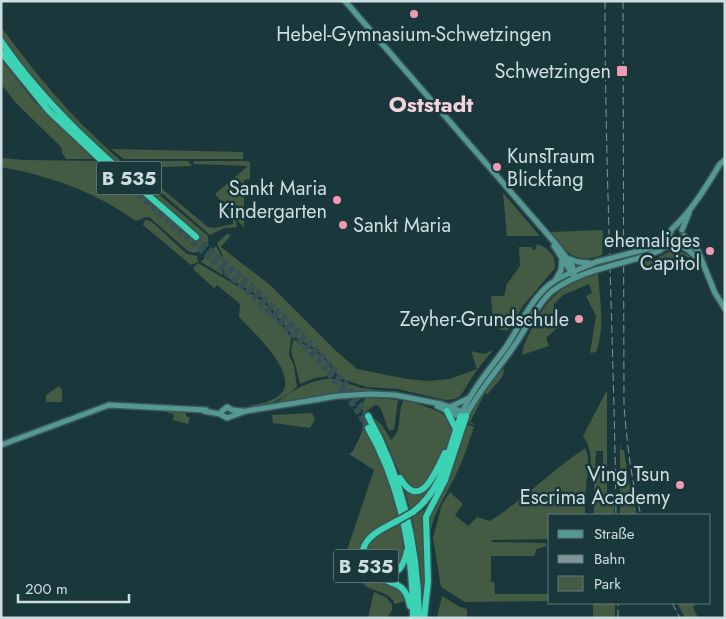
<svg xmlns="http://www.w3.org/2000/svg" width="726" height="619" font-family="Jost,sans-serif">
<style>
.green{fill:#435a43}
.lines{fill:none;stroke-linecap:round;stroke-linejoin:round}
.highway-tunnel{stroke:#355155;stroke-width:6;stroke-dasharray:6 3;stroke-linecap:butt}
.secondary-casing{stroke:#3a5458;stroke-width:8}
.highway-casing{stroke:#3a5458;stroke-width:9}
.secondary{stroke:#549892;stroke-width:5}
.highway{stroke:#3bd3b4;stroke-width:6}
.rail{stroke:#809699;stroke-width:1;stroke-dasharray:8 4;stroke-linecap:butt}
.secondary-bridge-casing{stroke:#3a5458;stroke-width:8;stroke-linecap:butt}
.highway-bridge-casing{stroke:#3a5458;stroke-width:9;stroke-linecap:butt}
.secondary-bridge{stroke:#549892;stroke-width:5}
.highway-bridge{stroke:#3bd3b4;stroke-width:6}
.poi-dot{fill:#f19ab2;stroke:#1a383c;stroke-width:2}
.labels{text-anchor:middle;dominant-baseline:central;stroke-width:5;stroke-linejoin:round;paint-order:stroke}
.shield{fill:#1a383c;stroke:#97acaf;stroke-width:1}
.shield-label{font-size:19px;font-weight:bold;fill:#cddee0}
.poi-label{font-size:20px;fill:#cddee0;stroke:#1a383c;text-anchor:end}
.quarter-label{font-size:22px;font-weight:bold;fill:#f5d3db;stroke:#1a383c}
</style>
<rect width="100%" height="100%" fill="#1a383c"/>
<path class="green" d="M1 27C30 66 60 104 95 137 131 172 170 203 208 236V242C202 249 198 256 188 251L149 217H146L136 221C95 192 51 176 1 167V158L24 160 96 161 115 179 120 175 194 240 199 236 89 139 42 90 1 37Z
M1 59 35 102 93 159H66L64 155H62V150L60 146 16 103 1 84Z
M111 149 243 152V159H124Z
M138 161H188L192 166 137 168 208 227 214 228 233 224V220L225 210 236 222 237 227 224 228 210 235 135 170 134 164Z
M194 161H246L250 162V179L244 180V228L215 194 248 166 193 164Z
M503 193 540 236H507Z
M146 220 152 222 187 254 197 256 198 262 191 265 143 225 144 222Z
M603 230 602 255C575 265 566 252 550 232Z
M227 234 231 235 221 247 270 285 334 349 357 369 407 379 428 381 450 379 477 369 471 351 484 354 493 350 476 371 461 395 455 399 445 400 398 389 367 387 339 378 331 364 317 350 292 335 264 299 225 276 222 254 217 243Z
M537 244C548 248 556 255 555 268L523 306 508 330H500L493 320 491 296H504L507 284 520 266 519 247H532V249L535 250Z
M216 246 222 257 223 275 201 262Z
M680 251 690 256 698 267 686 256C670 256 657 266 641 267L639 263 655 259 669 252Z
M198 263 256 297 265 304 291 337 289 355 294 366 297 387C283 398 264 411 247 406 258 404 276 402 283 391 296 371 252 331 239 317L240 304 217 285 214 288 194 270 193 268Z
M598 274C600 300 605 328 596 352L590 353 596 316 586 296 592 293 589 284 563 295 553 305 558 312 556 318 559 326 546 338 549 346 522 355C523 346 527 338 531 330 548 297 561 284 598 274Z
M294 340C308 345 332 360 334 375L315 378 300 384C298 379 298 373 296 368 294 357 288 351 294 340Z
M504 368C505 379 493 385 488 394L485 393 470 422 475 424 474 425 466 422 481 394Z
M326 379H334L361 388 405 393 448 402 455 401 456 403 448 404 372 392H358L276 404C287 392 310 381 326 379Z
M59 386 62 390V402H46V395Z
M607 390V505H614V515H594V473L603 472V451H596L595 468 591 470C591 459 591 446 583 436Z
M370 397 398 400 394 430H389C384 421 385 416 379 406L375 405 368 410 366 407 369 413 364 416 370 426 362 430C364 420 361 407 365 398Z
M404 400C412 401 443 412 447 417 450 420 452 425 453 428 451 439 433 481 425 486 422 488 416 488 413 489L402 479 383 435 373 421 375 419 382 425 391 440C404 428 396 414 404 400Z
M168 411 186 412V416L190 418 188 424 173 420 174 414 168 413Z
M312 413 315 420 310 428 273 423 272 415Z
M466 424 474 427C469 441 465 455 459 468 448 494 427 518 430 548H427L429 511Z
M363 430H365L377 454 387 479H389L398 518 369 537 363 564 395 585 408 600 395 604C390 593 379 592 369 588 362 584 350 573 348 565 346 561 347 556 346 553L374 470 349 454 353 451Z
M620 440 621 450H624L629 483 637 515H620Z
M585 448C591 461 587 473 586 487 585 496 585 506 585 515H550V539L492 540 491 542 545 543 547 546 537 549 534 556H491V582H494L495 594H550V601L465 602 441 587 433 538 442 504 450 492 463 504 455 515 468 526 477 517 489 521C500 516 508 508 518 501 540 483 562 464 585 448Z
M445 457 432 491 410 510 404 488 418 492Z
M426 508V576L423 609 420 564 412 518Z
M400 524 404 555 397 569C393 571 389 573 385 572 370 572 362 556 370 543 377 533 391 530 400 524Z
M374 592 386 597 392 604V610L387 618H368Z
M442 596 460 607 467 609V618H437Z
M593 603H615V618H593Z
M677 603H693L695 606 693 607 698 618H685Z"/>
<g class="lines">
<path class="highway-tunnel" d="M118 176C161 215 205 253 248 292 293 334 337 375 368 428
M196 237C257 293 323 346 368 416"/>
<g class="secondary-casing">
<path id="secondary" d="M345 1 556 244 572 265 575 277
M682 230 689 213
M684 236 698 251 715 293 725 309
M554 246 573 275
M666 247C685 244 689 249 701 263
M639 251C649 249 659 246 667 239 671 236 669 233 672 229 691 212 706 187 720 164L725 160
M567 258 578 262 590 263
M639 258 659 251 674 240H680L684 236
M556 279 561 270 562 259
M437 406 456 415 464 416
M450 407 469 398
M204 411 220 414 227 418 246 411 338 396 370 394 395 395 441 404 458 410 466 416
M222 411 227 407 232 410 243 411
M461 415C472 389 490 369 506 347 520 326 530 300 550 284 563 274 581 269 596 262
M466 416C479 390 498 370 514 346 527 328 535 307 551 292 565 281 580 275 596 270
M1 445 109 405 206 410"/>
</g>
<g class="highway-casing">
<path id="highway" d="M1 41C53 118 127 176 196 237
M1 52 49 111 118 176
M447 411 456 429
M368 416C403 479 418 546 419 618
M368 428C401 486 413 552 413 618
M400 478C421 513 436 470 445 453
M413 512C445 487 447 451 461 416
M397 521C382 529 359 538 363 559 364 564 367 569 371 572 388 586 405 578 410 606
M379 574C397 578 404 566 407 551
M424 618 428 582 426 517 445 480 466 416"/>
</g>
<use href="#secondary" class="secondary"/>
<use href="#highway" class="highway"/>
<path class="rail" d="M605 1C605 173 614 344 616 515
M623 1 624 406C627 443 631 480 641 515
M672 603 680 618
M618 618V603"/>
<g class="secondary-bridge-casing">
<path id="secondary-bridge" d="M596 262 639 251
M596 270 639 258"/>
</g>
<g class="highway-bridge-casing">
<path id="highway-bridge" d="M397 521 413 512"/>
</g>
<use href="#secondary-bridge" class="secondary-bridge"/>
<use href="#highway-bridge" class="highway-bridge"/>
</g>
<g class="poi-dot">
<circle cx="414" cy="14" r="5"/>
<rect x="616" y="65" width="12" height="12" rx="2.5"/>
<circle cx="497" cy="167" r="5"/>
<circle cx="337" cy="200" r="5"/>
<circle cx="343" cy="225" r="5"/>
<circle cx="710" cy="251" r="5"/>
<circle cx="579" cy="319" r="5"/>
<circle cx="680" cy="485" r="5"/>
</g>
<g class="labels">
<g class="shield">
<rect x="96.5" y="161.5" width="65" height="33" rx="4"/>
<rect x="333.5" y="549.5" width="65" height="33" rx="4"/>
</g>
<g class="shield-label">
<text x="129" y="178">B 535</text>
<text x="366" y="566">B 535</text>
</g>
<g class="poi-label">
<text x="414" y="34" text-anchor="middle">Hebel-Gymnasium-Schwetzingen</text>
<text x="611" y="71">Schwetzingen</text>
<text x="507" y="156" text-anchor="start">KunsTraum<tspan x="507" dy="23">Blickfang</tspan></text>
<text x="327" y="188">Sankt Maria<tspan x="327" dy="23">Kindergarten</tspan></text>
<text x="353" y="225" text-anchor="start">Sankt Maria</text>
<text x="700" y="240">ehemaliges<tspan x="700" dy="23">Capitol</tspan></text>
<text x="569" y="319">Zeyher-Grundschule</text>
<text x="670" y="474">Ving Tsun<tspan x="670" dy="23">Escrima Academy</tspan></text>
</g>
<g class="quarter-label">
<text x="431" y="104">Oststadt</text>
</g>
</g>
<rect width="726" height="619" fill="none" stroke="#cddee0" stroke-width="5"/>
<rect x="548" y="514" width="162" height="90" fill="#1a383c" stroke="#627a7e"/>
<rect x="558" y="530" width="25" height="8" fill="#549892" stroke="#627a7e"/>
<text x="594" y="539" font-size="15" fill="#cddee0">Straße</text>
<rect x="558" y="555" width="25" height="8" fill="#809699" stroke="#627a7e"/>
<text x="594" y="564" font-size="15" fill="#cddee0">Bahn</text>
<rect x="558" y="576" width="25" height="15" fill="#435a43" stroke="#627a7e"/>
<text x="594" y="589" font-size="15" fill="#cddee0">Park</text>
<path d="M18 594v8h111v-8" fill="none" stroke="#cddee0" stroke-width="2.5"/>
<text x="25" y="594" font-size="15" fill="#cddee0" stroke="#1a383c" stroke-width="4" paint-order="stroke">200 m</text>
</svg>
